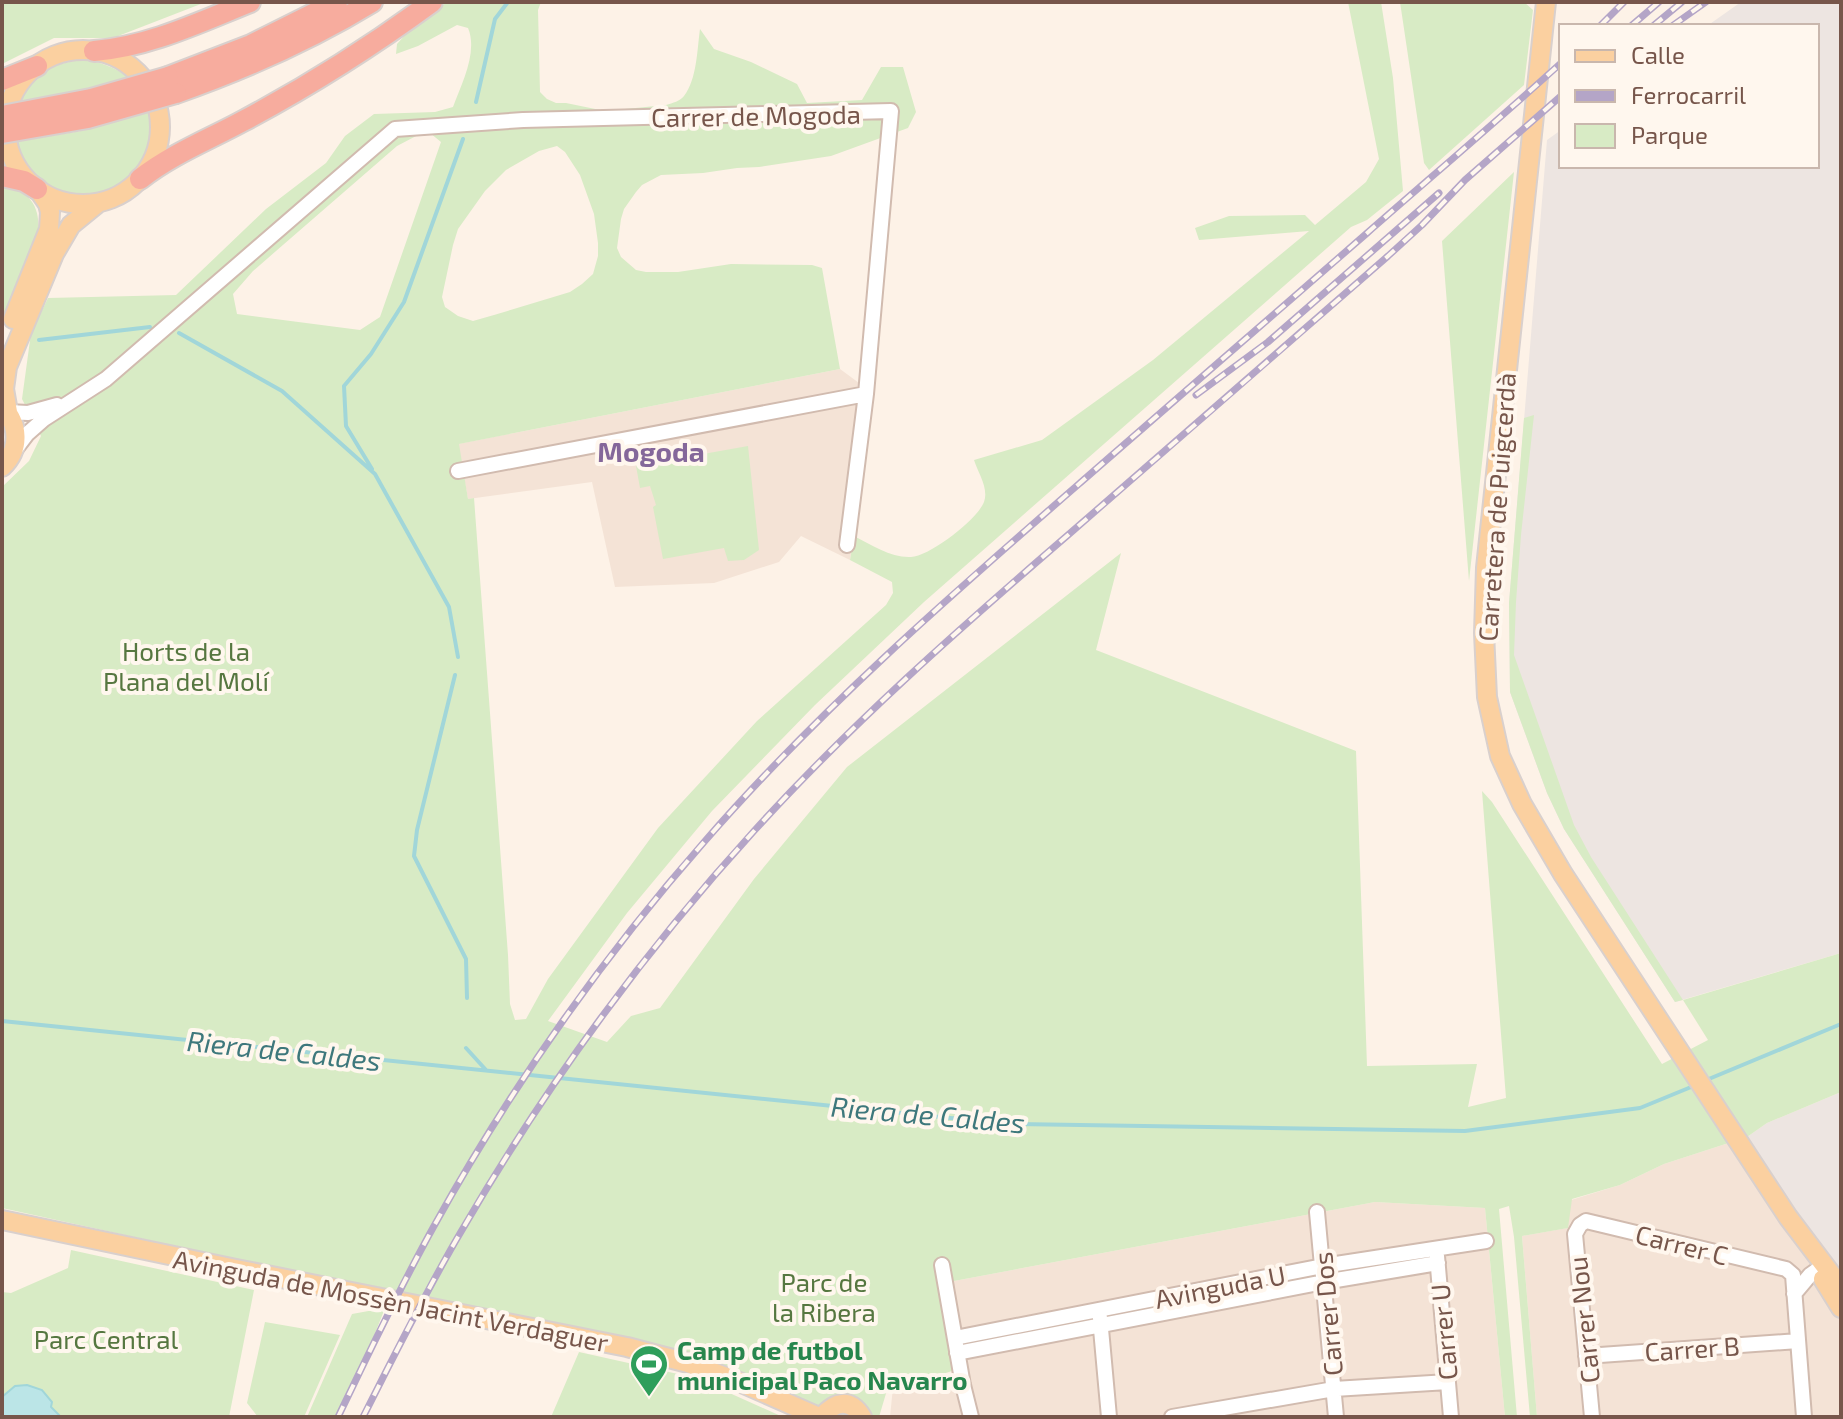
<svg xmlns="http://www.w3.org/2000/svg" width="1843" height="1419" font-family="'Exo 2',sans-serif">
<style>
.residential{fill:#f4e3d6}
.industrial{fill:#ede5e1}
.green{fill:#d8ebc5;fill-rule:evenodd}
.water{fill:#bbe5e7;stroke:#a1d6d9;stroke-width:2}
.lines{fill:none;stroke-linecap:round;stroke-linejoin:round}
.stream{stroke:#a1d6d9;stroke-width:4}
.minor-casing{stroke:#d1bbaf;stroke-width:18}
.major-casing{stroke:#d9d0cd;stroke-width:22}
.highway-casing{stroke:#d9d0cd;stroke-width:24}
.minor{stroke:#fff;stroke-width:14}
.major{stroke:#fbd0a0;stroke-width:18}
.highway{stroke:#f7ac9e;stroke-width:20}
.rail-casing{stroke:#b4a5c7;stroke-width:7}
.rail{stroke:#fff7ee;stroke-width:4;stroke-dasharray:12;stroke-linecap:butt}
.highway-bridge-casing{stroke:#d9d0cd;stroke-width:24;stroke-linecap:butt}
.highway-bridge{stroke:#f7ac9e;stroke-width:20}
.labels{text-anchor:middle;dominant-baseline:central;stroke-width:8;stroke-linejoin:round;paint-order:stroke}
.street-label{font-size:26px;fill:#77564b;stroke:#fff7ee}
.park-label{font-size:26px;fill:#567740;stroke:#fff7ee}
.leisure-label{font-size:26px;font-weight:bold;fill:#27864d;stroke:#fff7ee;text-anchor:start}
.neighbourhood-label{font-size:28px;font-weight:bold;fill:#84679a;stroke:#fff7ee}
.water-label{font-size:28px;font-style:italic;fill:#3e787c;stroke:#fff7ee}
</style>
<rect width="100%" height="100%" fill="#fdf2e7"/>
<path class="residential" d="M840 369 874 394 850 560 801 536 779 562 714 583 615 587 592 482 468 499 458 444Z
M1747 1137 1841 1278V1417H1537L1522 1236 1567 1228 1571 1200 1620 1185 1664 1164Z
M1375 1202 1485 1208 1505 1417H890L893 1387 900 1391 952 1376 938 1286 954 1281Z"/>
<path class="industrial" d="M1741 2H1841V953L1675 1002 1564 829 1547 793 1510 692 1509 603 1547 140 1561 130V166H1817V26H1707Z
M1841 1092V1278L1747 1137 1767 1123Z"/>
<path class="green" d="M2 2H206L113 38H54L2 64Z
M447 2H541L538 10 540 92 547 99 556 103H566L605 111 666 105C673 103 680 101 684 96 697 79 697 50 700 29L714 49 751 62 797 84 807 103 862 100 881 67H903L916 112 908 128 831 156 759 167 737 168 703 173 661 175 642 185 636 192 624 209 621 219 617 248 621 257 636 270 646 272H678L731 264 812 265 822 268 840 369 459 444 468 499 474 498 508 955 510 1004 515 1020 526 1019 548 979 658 828 757 721 886 605 893 593 892 582 850 560 854 536C872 545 891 558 911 557 930 556 977 520 984 502 989 488 978 473 974 460L1042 440 1153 360 1309 231 1199 240 1195 228 1229 216 1305 215 1315 225 1366 182 1379 159 1348 2H1381L1393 78 1403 191 1367 220 1351 227 924 602 815 705 712 811 627 913 548 1021 607 1042 631 1016 660 1008 754 879 847 767 1121 553 1096 650 1356 751 1367 1066 1477 1064 1468 1107 1506 1098 1482 791 1492 802 1662 1064 1708 1040 1683 1000 1675 1002 1564 829 1547 793 1510 692 1509 603 1524 418 1534 415 1521 535 1516 602 1514 655 1574 825 1591 857 1683 1000 1841 953V1092L1767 1123 1747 1137 1664 1164 1620 1185 1572 1199 1568 1228 1522 1236 1537 1417H1530L1514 1237 1509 1206 1499 1209 1517 1417H1505L1485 1208 1375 1202 954 1281 938 1287 952 1371 902 1387 890 1380 879 1417H842L715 1365 647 1343 390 1293 2 1208V487L29 461 41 436 22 399 31 333 48 298 176 295 266 209 326 163 345 136 374 114 435 112 453 107C462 83 478 52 468 28L457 25 418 46 396 54 397 44 405 35ZM430 133 441 142 380 317 360 330 237 314 233 294 253 271 397 146 418 135ZM557 146 565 152 580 175 594 214 598 243V256L593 274 582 284 570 292 494 315 473 321 458 316 445 307 442 297 453 245 458 229 485 191 506 170 539 151Z
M1400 2H1524L1533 10 1524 85 1429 170 1424 163Z
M81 60C100 61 113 67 129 77L111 84 17 103C34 76 48 64 81 60Z
M149 112C150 127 150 141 145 155 128 200 63 211 31 175 23 166 19 155 15 142L81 131Z
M1514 172 1469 581 1442 241Z
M2 185C28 189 41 206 38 232L2 320Z
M748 446 759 550 744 560 728 561 724 548 663 559 653 507 656 505 650 486 640 488 636 466Z
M71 1250 254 1290 229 1417H2V1292L11 1293 68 1268Z
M385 1308 342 1417H307L352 1314Z
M265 1322 340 1335 304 1417H258L247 1403Z
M579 1352 696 1378 783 1417H551Z"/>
<path class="water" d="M27 1385 42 1390 52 1402 51 1407 61 1417H2V1397L15 1386Z"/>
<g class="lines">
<path class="stream" d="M476 102 495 19 508 2
M179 333 282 391 375 474 449 607 458 657
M39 340 150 327
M372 469 346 426 344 386 371 354 404 302 463 139
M455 675 417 830 414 856 466 959 467 998
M2 1021 1009 1124 1465 1131 1640 1108 1696 1085
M466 1048 486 1070
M1704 1081 1841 1024"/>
<g class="minor-casing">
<path id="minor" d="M8 412 28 413 57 405
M14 451 27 434 44 419 106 379 395 129 523 120 891 111 866 394 847 545
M458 471 866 394
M1317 1212 1336 1417
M1437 1256 1451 1417
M942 1265 963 1385 971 1417
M1794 1294 1810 1275 1817 1270
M1100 1318 1109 1417
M955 1338 1323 1266 1486 1241
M957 1353 1324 1282 1438 1263
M1586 1356 1798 1341
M1172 1417 1334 1389 1448 1382
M1592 1417 1575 1234 1580 1225 1586 1221 1786 1269 1793 1275 1804 1417"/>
</g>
<g class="major-casing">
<path id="major" d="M1546 2 1486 568 1484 633 1487 697 1500 756 1522 804 1563 874 1788 1217 1841 1287
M6 127a77 77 0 1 1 154 0a77 77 0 1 1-154 0Z
M13 319 49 229 50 212 48 204 39 191
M2 406C19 424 21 449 2 467
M8 412 4 389 7 367 54 254 71 225 98 203
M2 1220 236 1269 627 1347 688 1363 737 1381 819 1417
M1823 1279 1841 1308
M822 1417C835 1401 850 1398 862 1417"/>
</g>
<g class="highway-casing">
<path id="highway" d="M94 51C148 47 200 22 250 2
M168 77 251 45 337 2
M2 80 37 66
M176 93C244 69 310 40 372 2
M2 176 24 181 37 189
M140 179C172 154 208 140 243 121 309 86 372 46 432 2"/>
</g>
<use href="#minor" class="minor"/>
<use href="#major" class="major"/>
<use href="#highway" class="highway"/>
<g class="rail-casing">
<path id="rail" d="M1600 26 1624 2
M1631 26 1659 2
M1653 26 1682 2
M1672 26 1706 2
M1196 395 1268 342 1439 193
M338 1417C369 1353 399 1289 434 1226 510 1089 601 959 705 841 819 710 949 597 1080 483 1175 400 1271 317 1366 234 1431 177 1497 121 1561 63
M363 1417C395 1354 426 1291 462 1230 545 1087 643 953 754 831 851 724 959 629 1068 535 1175 442 1282 349 1388 256L1422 225 1465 180 1561 96"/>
</g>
<use href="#rail" class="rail"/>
<g class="highway-bridge-casing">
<path id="highway-bridge" d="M2 116 91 99 168 77
M2 133 88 118 176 93"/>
</g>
<use href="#highway-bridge" class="highway-bridge"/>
</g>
<defs>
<g id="stadium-pin" transform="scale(2)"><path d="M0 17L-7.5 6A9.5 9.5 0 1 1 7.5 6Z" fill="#2e9e5b" stroke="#fff7ee"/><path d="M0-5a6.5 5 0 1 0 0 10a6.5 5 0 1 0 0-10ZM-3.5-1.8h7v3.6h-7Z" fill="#fff"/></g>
</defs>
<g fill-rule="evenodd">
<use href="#stadium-pin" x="649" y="1364"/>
</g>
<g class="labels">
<g class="street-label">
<text transform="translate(756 115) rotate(-1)">Carrer de Mogoda</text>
<text transform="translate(1496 507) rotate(-86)">Carretera de Puigcerdà</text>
<text transform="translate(1682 1244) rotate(14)">Carrer C</text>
<text transform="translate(1220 1286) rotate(-11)">Avinguda U</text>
<text transform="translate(391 1300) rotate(11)">Avinguda de Mossèn Jacint Verdaguer</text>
<text transform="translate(1327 1314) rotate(-95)">Carrer Dos</text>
<text transform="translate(1583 1320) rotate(-96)">Carrer Nou</text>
<text transform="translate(1443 1332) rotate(-95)">Carrer U</text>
<text transform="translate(1692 1348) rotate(-4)">Carrer B</text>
</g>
<g class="park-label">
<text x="186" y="650">Horts de la<tspan x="186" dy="30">Plana del Molí</tspan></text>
<text x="824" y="1281">Parc de<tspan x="824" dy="30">la Ribera</tspan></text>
<text x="106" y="1338">Parc Central</text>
</g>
<g class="leisure-label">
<text x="677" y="1349">Camp de futbol<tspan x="677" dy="30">municipal Paco Navarro</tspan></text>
</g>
<g class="neighbourhood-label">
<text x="651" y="451">Mogoda</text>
</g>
<g class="water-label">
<text transform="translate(284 1050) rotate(6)">Riera de Caldes</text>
<text transform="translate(928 1114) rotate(5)">Riera de Caldes</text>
</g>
</g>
<rect width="1843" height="1419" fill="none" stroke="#77564b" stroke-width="8"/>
<rect x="1559" y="24" width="260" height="144" fill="#fff7ee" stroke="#c9b7ad" stroke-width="2"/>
<rect x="1575" y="50" width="40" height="12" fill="#fbd0a0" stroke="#c9b7ad" stroke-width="2"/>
<text x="1631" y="64" font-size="24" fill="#77564b">Calle</text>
<rect x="1575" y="90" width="40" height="12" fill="#b4a5c7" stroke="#c9b7ad" stroke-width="2"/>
<text x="1631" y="104" font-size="24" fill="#77564b">Ferrocarril</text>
<rect x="1575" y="124" width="40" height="24" fill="#d8ebc5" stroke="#c9b7ad" stroke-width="2"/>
<text x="1631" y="144" font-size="24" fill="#77564b">Parque</text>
</svg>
